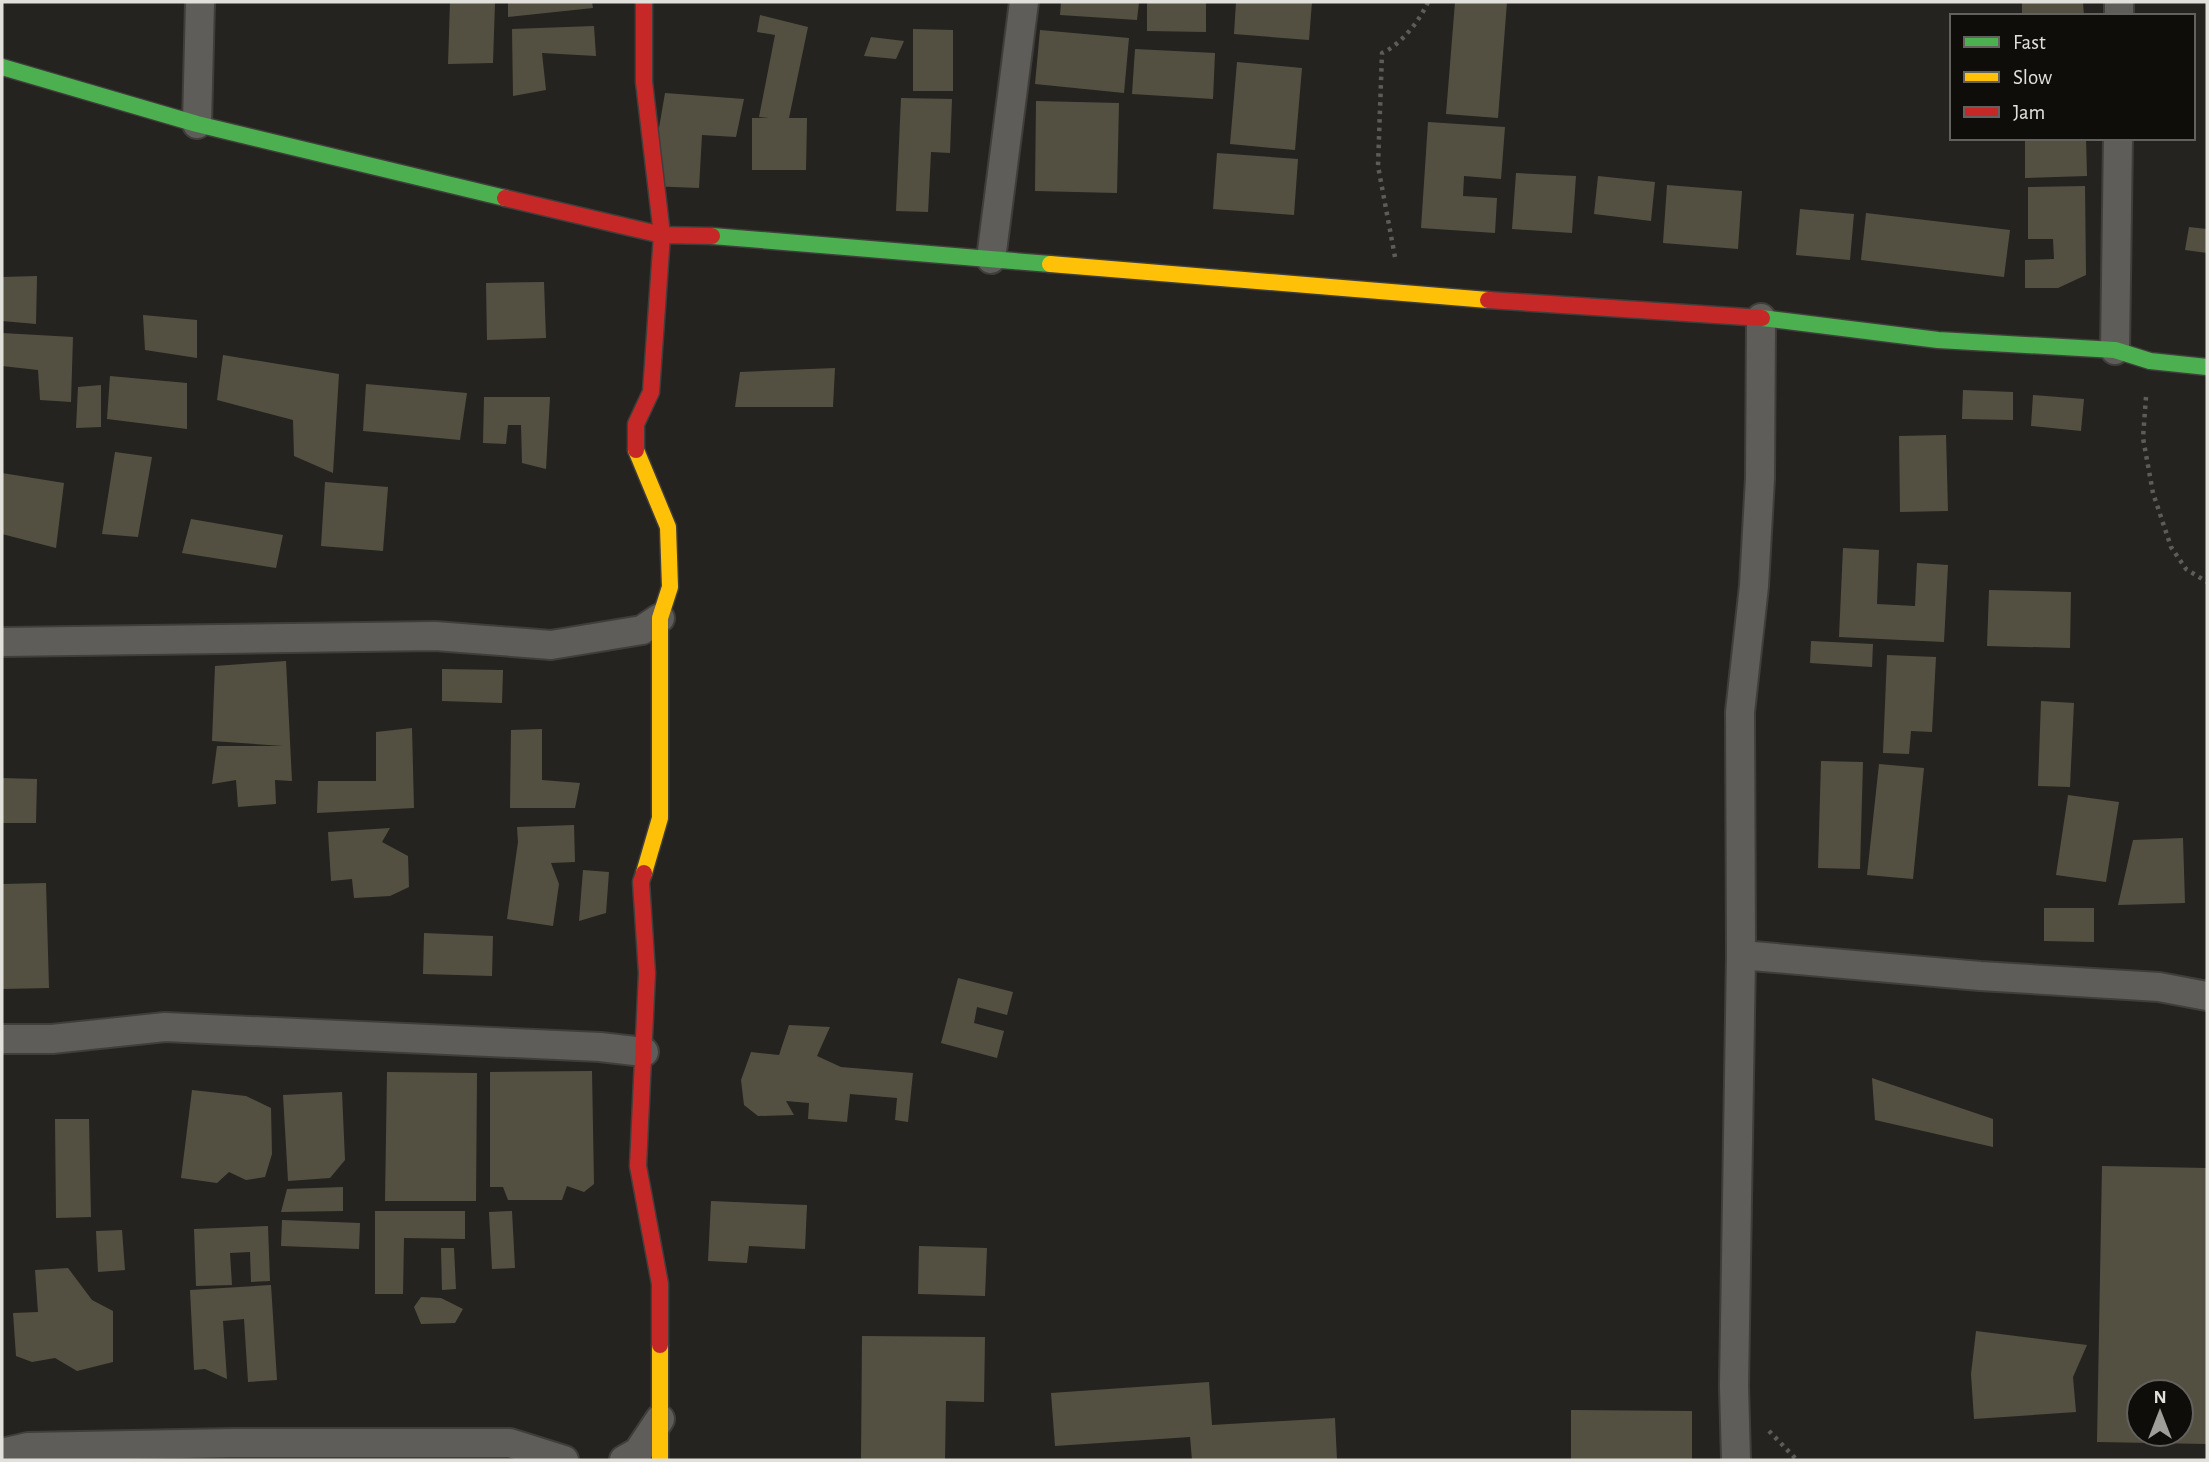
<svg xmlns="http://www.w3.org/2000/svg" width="2209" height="1462" font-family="'Alegreya Sans',sans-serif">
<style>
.building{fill:#545041;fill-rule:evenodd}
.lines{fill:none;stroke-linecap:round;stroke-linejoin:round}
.street-casing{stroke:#403e3b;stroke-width:32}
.fast-casing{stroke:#403e3b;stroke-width:19}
.slow-casing{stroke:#403e3b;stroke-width:19}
.jam-casing{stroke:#403e3b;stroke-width:19}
.path{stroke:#5d5c5a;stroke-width:4.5;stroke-dasharray:3.5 5;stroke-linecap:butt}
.street{stroke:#5f5d5a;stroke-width:28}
.fast{stroke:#4caf50;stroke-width:16}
.slow{stroke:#ffc107;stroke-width:16}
.jam{stroke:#c62828;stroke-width:16}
</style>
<rect width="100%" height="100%" fill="#24231f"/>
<path class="building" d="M450 2H495L493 63 448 64Z
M508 2H592L593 8 508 17Z
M1061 2H1139L1137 20 1060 15Z
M1147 2 1206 3V32L1147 31Z
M1236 2H1312L1309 40 1234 34Z
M1455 2H1507L1498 118 1446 114Z
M2022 2H2083L2084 16H2022Z
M760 15 808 27 789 118H807L806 170H752V118H769L759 117 775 35 757 32Z
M594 26 596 56 542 53 546 90 513 96 512 29Z
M913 29 953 30V91H913Z
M1040 30 1129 38 1124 93 1035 84Z
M871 37 904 41 896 59 864 56Z
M1135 49 1215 53 1213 99 1132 94Z
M1237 62 1302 68 1295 150 1230 144Z
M665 93 744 99 736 137 702 135 699 188 649 186Z
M901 98 952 99 950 153 931 152 928 212 896 211Z
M1036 101 1119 103 1117 193 1035 191Z
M1428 122 1505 127 1501 179 1464 176 1463 196 1497 198 1495 233 1421 228Z
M2025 138H2086L2087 176 2025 178Z
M1217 153 1298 159 1294 215 1213 209Z
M1516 173 1576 176 1572 233 1512 229Z
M1598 176 1655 182 1651 221 1594 214Z
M1667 185 1742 191 1738 249 1663 243Z
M2085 186 2086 275 2058 288H2025V260L2054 259 2053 239H2028V187Z
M1800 209 1854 214 1850 260 1796 255Z
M1866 213 2010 230 2004 277 1861 260Z
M2189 227 2207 229V253L2185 250Z
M37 276 36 324 2 321V277Z
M544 282 546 338 487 340 486 283Z
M143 315 197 320V358L145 350Z
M2 333 73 337 71 402 40 400 38 370 2 366Z
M223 355 339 374 333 473 294 456 293 420 217 400Z
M835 368 833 407H735L740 372Z
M110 376 187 383V429L107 419Z
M366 384 467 393 460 440 363 431Z
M101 385V427L76 428 78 387Z
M1963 390 2013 392V420L1962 419Z
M2033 395 2084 399 2081 431 2031 426Z
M484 397H550L546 469 522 463 521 425H508L506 444 483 443Z
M1946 435 1948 511 1900 512 1899 436Z
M115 452 152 457 138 537 102 534Z
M2 473 64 483 56 548 2 534Z
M325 482 388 487 383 551 321 546Z
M191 519 283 535 276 568 182 553Z
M1843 548 1879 550 1877 604 1915 606 1917 563 1948 565 1944 642 1839 637Z
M1989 590 2071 592 2070 648 1987 646Z
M1811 641 1873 644 1872 667 1810 663Z
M1887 655 1936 657 1932 732 1911 731 1909 754 1883 753Z
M286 661 292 781 275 780 276 804 238 807 236 780 212 784 217 746H283L212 741 215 666Z
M442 669 503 670 502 703 442 701Z
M2041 701 2074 703 2070 787 2038 786Z
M412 728 414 808 317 813 318 781H376V732Z
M542 729V780L580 783 575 808H510L511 730Z
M1821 761 1863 762 1860 869 1818 868Z
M1879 764 1924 768 1913 879 1867 875Z
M2 778 37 779 36 823H2Z
M2068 795 2119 802 2106 882 2056 875Z
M574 825 575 862 551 863 559 884 553 926 507 919 518 842 517 827Z
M390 828 382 842 408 856 409 887 390 896 354 898 352 879 331 881 328 832Z
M2183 838 2185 903 2118 905 2133 840Z
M583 870 609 872 606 913 579 921Z
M46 883 49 988 2 989V884Z
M2044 908H2094V942L2044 941Z
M424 933 493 936 492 976 423 974Z
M958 978 1013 992 1007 1015 977 1007 974 1023 1004 1031 997 1058 941 1043Z
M789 1025 830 1027 817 1056 841 1067 913 1073 908 1122 895 1120 897 1098 850 1094 847 1122 808 1119 809 1103 786 1101 794 1115 758 1116 744 1105 741 1080 751 1052 779 1055Z
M592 1071 594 1184 584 1192 567 1186 562 1200H508L503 1187H490V1072Z
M387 1072 477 1073 476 1201H385Z
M1872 1078 1993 1119V1147L1875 1120Z
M192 1090 246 1096 271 1108 272 1154 265 1177 246 1180 229 1172 217 1183 181 1178Z
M342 1092 345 1160 330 1178 288 1181 283 1095Z
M55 1119H89L91 1217 56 1218Z
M2102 1166 2207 1168V1444L2097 1442ZM2139 1392H2181V1434H2139Z
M343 1187V1211L281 1212 287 1189Z
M711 1201 807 1205 805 1249 749 1246 747 1263 708 1261Z
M375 1211H465V1239L404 1238 403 1294H375Z
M512 1211 515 1268 492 1269 489 1212Z
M282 1220 360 1223 359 1249 281 1246Z
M268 1226 270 1281 251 1282 250 1252 230 1253 232 1285 196 1286 194 1229Z
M122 1230 125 1270 98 1272 96 1231Z
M919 1246 987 1248 985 1296 918 1294Z
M441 1248H454L456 1289 442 1290Z
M68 1268 92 1300 113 1311V1362L77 1371 55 1358 32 1362 16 1356 13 1313 38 1312 35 1270Z
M271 1285 277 1380 248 1382 244 1319 223 1321 227 1379 205 1369 194 1370 190 1290Z
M421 1297 441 1298 463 1309 455 1323 421 1324 414 1307Z
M1976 1331 2087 1345 2073 1377 2076 1412 1974 1419 1971 1374Z
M862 1336 985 1337 984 1402 946 1401 945 1460H861Z
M1209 1382 1212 1425 1335 1418 1337 1460H1192L1190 1437 1055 1446 1051 1393Z
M1571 1410 1692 1411V1460H1571Z"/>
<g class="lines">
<g class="street-casing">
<path id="street" d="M2119 2V16
M197 124 200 2
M991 259 1024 2
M2115 350 2118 138
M2 642 435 636 551 645 642 630 660 618
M1741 955 1980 976 2159 987 2207 996
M2 1039H52L165 1027 600 1047 644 1052
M2 1453 28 1447 233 1443H510L564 1460
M624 1460 638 1452 660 1419
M1736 1460 1734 1386 1741 955 1740 712 1754 586 1760 478 1761 318"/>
</g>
<g class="fast-casing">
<path id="fast" d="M2 67 197 124 505 198
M712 236 1050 264
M1762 318 1938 340 2115 350 2150 361 2207 367"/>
</g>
<g class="slow-casing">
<path id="slow" d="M1050 264 1488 300
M636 450 668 527 670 587 660 618V818L644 873
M660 1345V1460"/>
</g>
<g class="jam-casing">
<path id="jam" d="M505 198 662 235 712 236
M1488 300 1762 318
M636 450V424L651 392 662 235 644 82V2
M644 873 641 882 647 973 638 1166 660 1284V1345"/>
</g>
<path class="path" d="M1395 257 1378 166 1382 53C1401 45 1420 20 1428 2
M2146 397 2143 438 2153 493 2171 547 2186 569 2207 582
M1769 1431 1797 1460"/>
<use href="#street" class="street"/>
<use href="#fast" class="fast"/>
<use href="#slow" class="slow"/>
<use href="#jam" class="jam"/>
</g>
<rect width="2209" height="1462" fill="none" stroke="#e2e0db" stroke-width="7"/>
<rect x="1950" y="14" width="245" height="126" fill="#0f0d0a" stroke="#63615e" stroke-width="2"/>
<rect x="1964" y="37" width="35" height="10" fill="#4caf50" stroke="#63615e" stroke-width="2"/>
<text x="2013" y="49" font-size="21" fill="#e2e0db">Fast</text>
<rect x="1964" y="72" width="35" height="10" fill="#ffc107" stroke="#63615e" stroke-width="2"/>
<text x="2013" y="84" font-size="21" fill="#e2e0db">Slow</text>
<rect x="1964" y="107" width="35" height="10" fill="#c62828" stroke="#63615e" stroke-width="2"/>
<text x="2013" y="119" font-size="21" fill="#e2e0db">Jam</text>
<g transform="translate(2160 1413)"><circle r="33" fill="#0f0d0a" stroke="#63615e" stroke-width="2"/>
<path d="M0-5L12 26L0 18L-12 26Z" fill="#a09e99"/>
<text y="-10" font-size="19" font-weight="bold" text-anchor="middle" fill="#e2e0db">N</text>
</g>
</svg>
